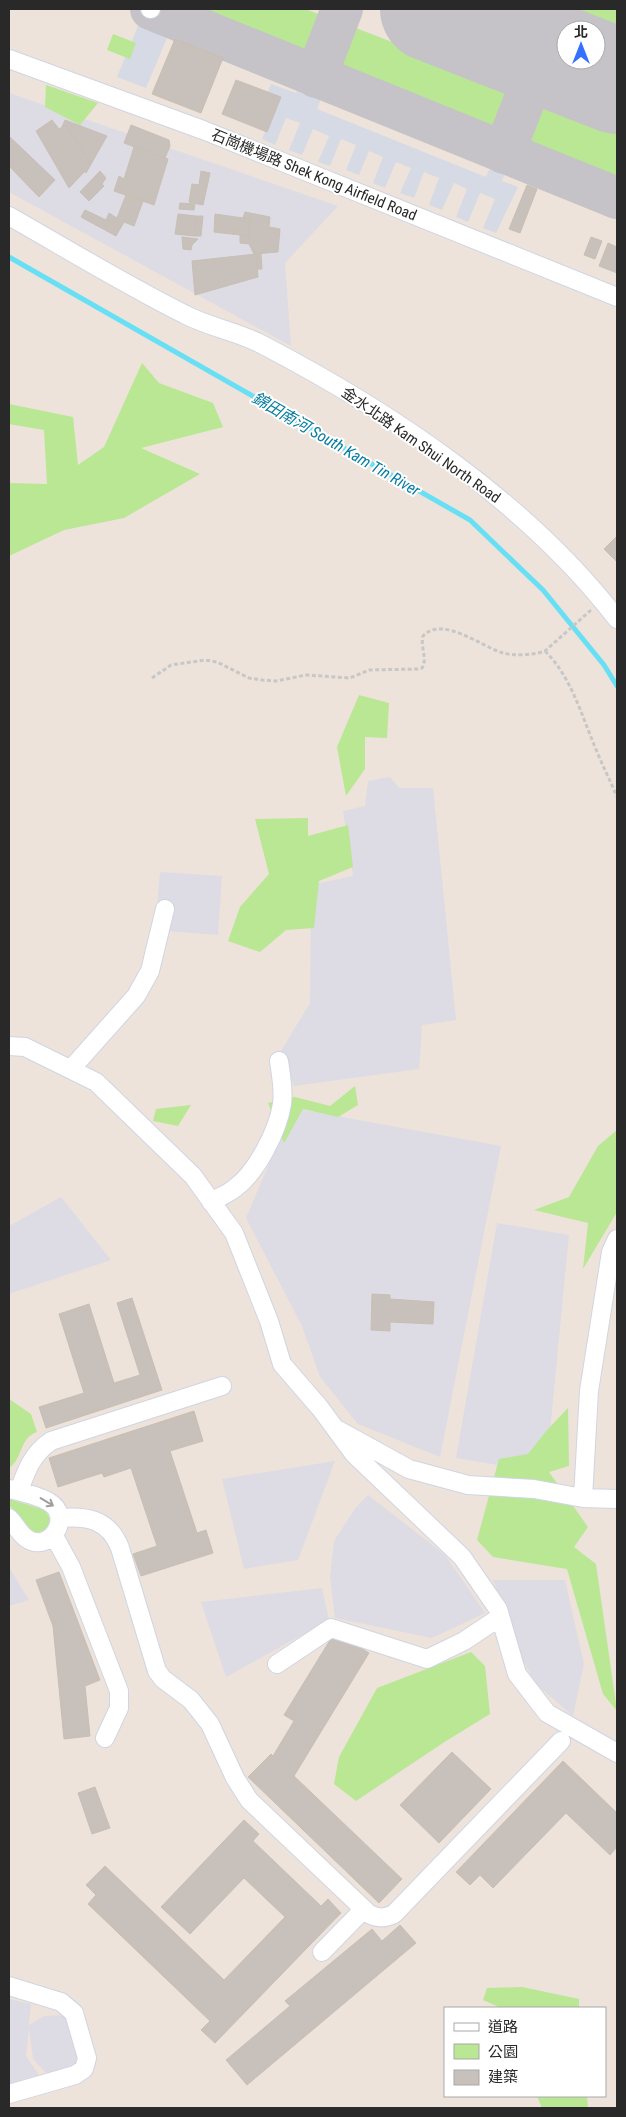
<svg xmlns="http://www.w3.org/2000/svg" width="626" height="2117" font-family="'Roboto Condensed','Noto Sans TC',sans-serif">
<style>
.industrial{fill:#dddbe4}
.airport{fill:#d6dae5}
.green{fill:#b9e793}
.lines{fill:none;stroke-linecap:round;stroke-linejoin:round}
.stream{stroke:#67dff5;stroke-width:5}
.taxiway{stroke:#c5c3c8;stroke-width:42}
.runway{stroke:#c5c3c8;stroke-width:106}
.building{fill:#c8c0ba;stroke:#c8bfb4}
.minor-casing{stroke:#cfd5e3;stroke-width:20}
.path{stroke:#c7c7c7;stroke-width:3;stroke-dasharray:4 2.5;stroke-linecap:butt}
.minor{stroke:#fff;stroke-width:18}
.oneway{stroke:#9f9f9f}
.labels{text-anchor:middle;dominant-baseline:central;stroke-width:4;stroke-linejoin:round;paint-order:stroke}
.street-label{font-size:15px;fill:#292929;stroke:#fff}
.water-label{font-size:16px;font-style:italic;fill:#067da1;stroke:#fff}
</style>
<rect width="100%" height="100%" fill="#ede3da"/>
<path class="industrial" d="M9 93 338 206 285 263 291 346 9 192Z
M390 777 399 788H433L456 1020 422 1025 419 1069 294 1086 281 1051 310 1003 311 885 353 876 343 811 365 806 368 781Z
M160 872 222 876 218 935 155 930Z
M293 1108 501 1146 440 1457 358 1424 320 1377 302 1326 246 1218Z
M61 1197 111 1260 9 1294V1226Z
M497 1223 569 1235 546 1473 456 1458Z
M335 1461 298 1560 244 1569 222 1479Z
M368 1495 445 1555 485 1613 432 1638 335 1618 330 1577 334 1541 356 1507Z
M9 1567 29 1600 9 1606Z
M493 1580H565L584 1664 573 1716 537 1685 520 1656Z
M322 1588 329 1620 226 1677 201 1602Z
M9 1999 31 2004 29 2025 44 2016 69 2015 86 2065 52 2079 33 2059 29 2028 26 2056 45 2084 9 2089Z"/>
<path class="airport" d="M145 9 175 19 146 88 117 77Z
M305 72 328 81 317 109 486 177 497 150 512 156 502 181 518 187 496 233 483 228 495 199 480 193 468 222 456 217 467 189 454 183 442 210 429 205 439 178 424 172 414 198 400 193 411 168 396 162 385 188 373 183 383 157 369 151 359 175 346 170 356 145 341 139 330 166 318 162 329 136 313 129 302 155 289 150 300 123 286 118 275 145 262 139 272 115 261 110 271 84 296 93Z"/>
<path class="green" d="M171 9H305L332 19 313 66Z
M547 9H617V37Z
M348 25 519 91 500 141 329 73Z
M113 34 136 43 130 59 107 50Z
M46 85 98 103 80 125 45 107Z
M536 99 617 131V187L517 148Z
M142 363 159 383 213 403 223 427 141 448 200 474 124 518 64 530 9 556V483L47 484 44 430 9 424V404L73 417 78 465 104 447Z
M359 695 389 703 387 738 365 737V769L346 796 337 747Z
M308 818V836L348 825 353 867 319 881 314 928 286 930 260 952 228 941 240 907 269 874 255 819Z
M355 1086 358 1105 338 1117 303 1109 284 1143 268 1103 295 1097 330 1106Z
M191 1105 178 1126 153 1121 156 1109Z
M617 1130V1212L583 1269 588 1223 534 1210 569 1197 598 1146Z
M9 1399 31 1414 37 1432C19 1438 23 1459 9 1468Z
M568 1408 569 1466 549 1472 588 1527 574 1547 596 1564 617 1711 603 1694 567 1569 493 1557 477 1540 499 1459 528 1454 547 1430Z
M9 1499 45 1510 50 1519 47 1529 37 1533 32 1531 9 1505Z
M471 1652 485 1666 490 1714 446 1741 356 1801 334 1784 339 1757 377 1688Z
M522 1987 579 1999V2008H501L483 2000 487 1988Z
M537 2096H587L588 2108H542Z"/>
<g class="lines">
<path class="stream" d="M9 257 470 520 543 590 604 665 617 686"/>
<path class="taxiway" d="M151 9 617 198
M316 77 342 9
M504 153 543 52"/>
<path class="runway" d="M433 9 617 81"/>
</g>
<path class="building" d="M175 39 223 58 201 113 152 94Z
M236 80 281 97 267 132 222 114Z
M52 120 59 129 66 125 90 163 82 168 85 171 69 188 36 131Z
M65 120 107 136 86 173 82 168 90 163 66 125 62 127Z
M131 125 169 140 170 146 165 158 124 143Z
M9 136 55 180 39 197 9 166Z
M134 147 168 159 154 205 114 191 119 176 124 179Z
M100 171 106 178 102 184 104 186 89 201 80 192Z
M201 171 210 173 203 205 189 202 192 184 199 185Z
M527 185 537 189 520 233 509 229Z
M126 195 143 201 134 226 124 222 116 236 81 217 85 210 106 220 109 213 117 218Z
M180 203 195 204 194 210 179 209Z
M245 212 270 217 269 227 280 229 278 252 254 254 249 244 240 243V235L249 236 250 219 243 218Z
M178 214 196 216 194 236 175 234Z
M215 214 250 219 249 236 214 232Z
M196 216H203L201 236H194Z
M182 237 198 239 192 245 191 250 183 249Z
M591 237 602 241 595 259 584 255Z
M608 243 617 247V273L599 266Z
M256 254 258 277 195 295 192 261Z
M256 254H261L262 269H257Z
M617 536V562L604 549Z
M372 1294 390 1295V1299L434 1302 433 1324 390 1322V1331L371 1330Z
M132 1298 162 1390 46 1428 39 1407 84 1393 59 1314 89 1304 114 1383 140 1375 117 1303Z
M194 1411 203 1441 170 1451 197 1533 206 1530 213 1553 141 1576 133 1554 157 1546 131 1468 104 1477 102 1473 58 1487 49 1458Z
M59 1572 100 1680 85 1686 90 1736 64 1739 53 1626 36 1580Z
M335 1632 369 1653 294 1776 402 1879 379 1903 248 1777 271 1754 273 1756 294 1721 284 1715Z
M452 1752 491 1789 439 1843 400 1805Z
M563 1761 617 1813V1847L610 1855 566 1813 493 1888 480 1875 470 1885 456 1872Z
M95 1787 110 1828 92 1834 78 1793Z
M244 1820 259 1834 253 1841 321 1906 328 1899 341 1913 215 2043 201 2030 210 2021 88 1904 96 1895 86 1885 105 1866 224 1980 285 1917 244 1878 190 1934 161 1907Z
M400 1925 416 1943 247 2085 226 2060 290 2006 285 2001 372 1929 382 1941Z"/>
<g class="lines">
<g class="minor-casing">
<path id="minor" d="M150 9H151
M9 59 203 130 617 297
M9 216C67 249 124 284 184 314 208 327 236 331 261 344 390 411 528 503 617 619
M9 1046 25 1047 96 1082 193 1176 234 1233 269 1321 282 1364 320 1408 354 1454 462 1557 498 1609 517 1674 547 1713 617 1753
M71 1069 136 996 150 971 165 909
M211 1202C219 1197 228 1194 235 1188 257 1172 278 1130 282 1104 284 1090 281 1075 279 1061
M338 1430 409 1469 468 1485 534 1489 583 1498 617 1499
M9 1489C22 1492 37 1495 49 1502 74 1517 49 1555 26 1538 19 1533 15 1524 9 1518
M19 1491C26 1471 32 1454 51 1441L222 1386
M583 1498 589 1391 611 1252 617 1239
M60 1518C87 1516 109 1519 120 1548L157 1671 163 1679 191 1700 210 1724 235 1778 249 1800 369 1914C379 1919 385 1918 394 1914L561 1741
M54 1536 71 1567 119 1691V1708L105 1738
M277 1664 331 1628 427 1659 464 1641 500 1617
M322 1952 364 1909
M9 1986 61 2002 74 2013 87 2058 84 2069 75 2075 9 2094"/>
</g>
<path class="path" d="M545 651C573 679 582 718 598 754 604 769 611 782 617 797
M152 678 171 665 205 660 217 662 249 678 262 680 276 681 306 675 350 678 369 670 418 669 422 668C428 659 420 647 423 636 442 615 482 647 503 653 513 656 535 655 545 651L591 610"/>
<use href="#minor" class="minor"/>
</g>
<defs><path id="oneway-shaft" d="M-6 0H5M1.5-3L5.5 0L1.5 3" fill="none" stroke-width="1.6" stroke-linecap="round" stroke-linejoin="round" transform="scale(1.25)"/></defs>
<use class="oneway" href="#oneway-shaft" transform="translate(47 1502) rotate(31)"/>
<g class="labels">
<g class="street-label">
<text transform="translate(314 175) rotate(22)">石崗機場路 Shek Kong Airfield Road</text>
<text transform="translate(421 445) rotate(35)">金水北路 Kam Shui North Road</text>
</g>
<g class="water-label">
<text transform="translate(336 444) rotate(30)">錦田南河 South Kam Tin River</text>
</g>
</g>
<rect width="626" height="2117" fill="none" stroke="#292929" stroke-width="20"/>
<rect x="444" y="2007" width="162" height="90" fill="#ffffff" stroke="#a9a9a9"/>
<rect x="454" y="2023" width="25" height="8" fill="#ffffff" stroke="#a9a9a9"/>
<text x="488" y="2032" font-size="15" fill="#292929">道路</text>
<rect x="454" y="2044" width="25" height="15" fill="#b9e793" stroke="#a9a9a9"/>
<text x="488" y="2057" font-size="15" fill="#292929">公園</text>
<rect x="454" y="2070" width="25" height="15" fill="#c8c0ba" stroke="#a9a9a9"/>
<text x="488" y="2082" font-size="15" fill="#292929">建築</text>
<g transform="translate(581 45)"><circle r="24" fill="#ffffff" stroke="#a9a9a9"/>
<path d="M0-4L9 19L0 12L-9 19Z" fill="#3571ff"/>
<text y="-8" font-size="14" font-weight="bold" text-anchor="middle" fill="#292929">北</text>
</g>
</svg>
